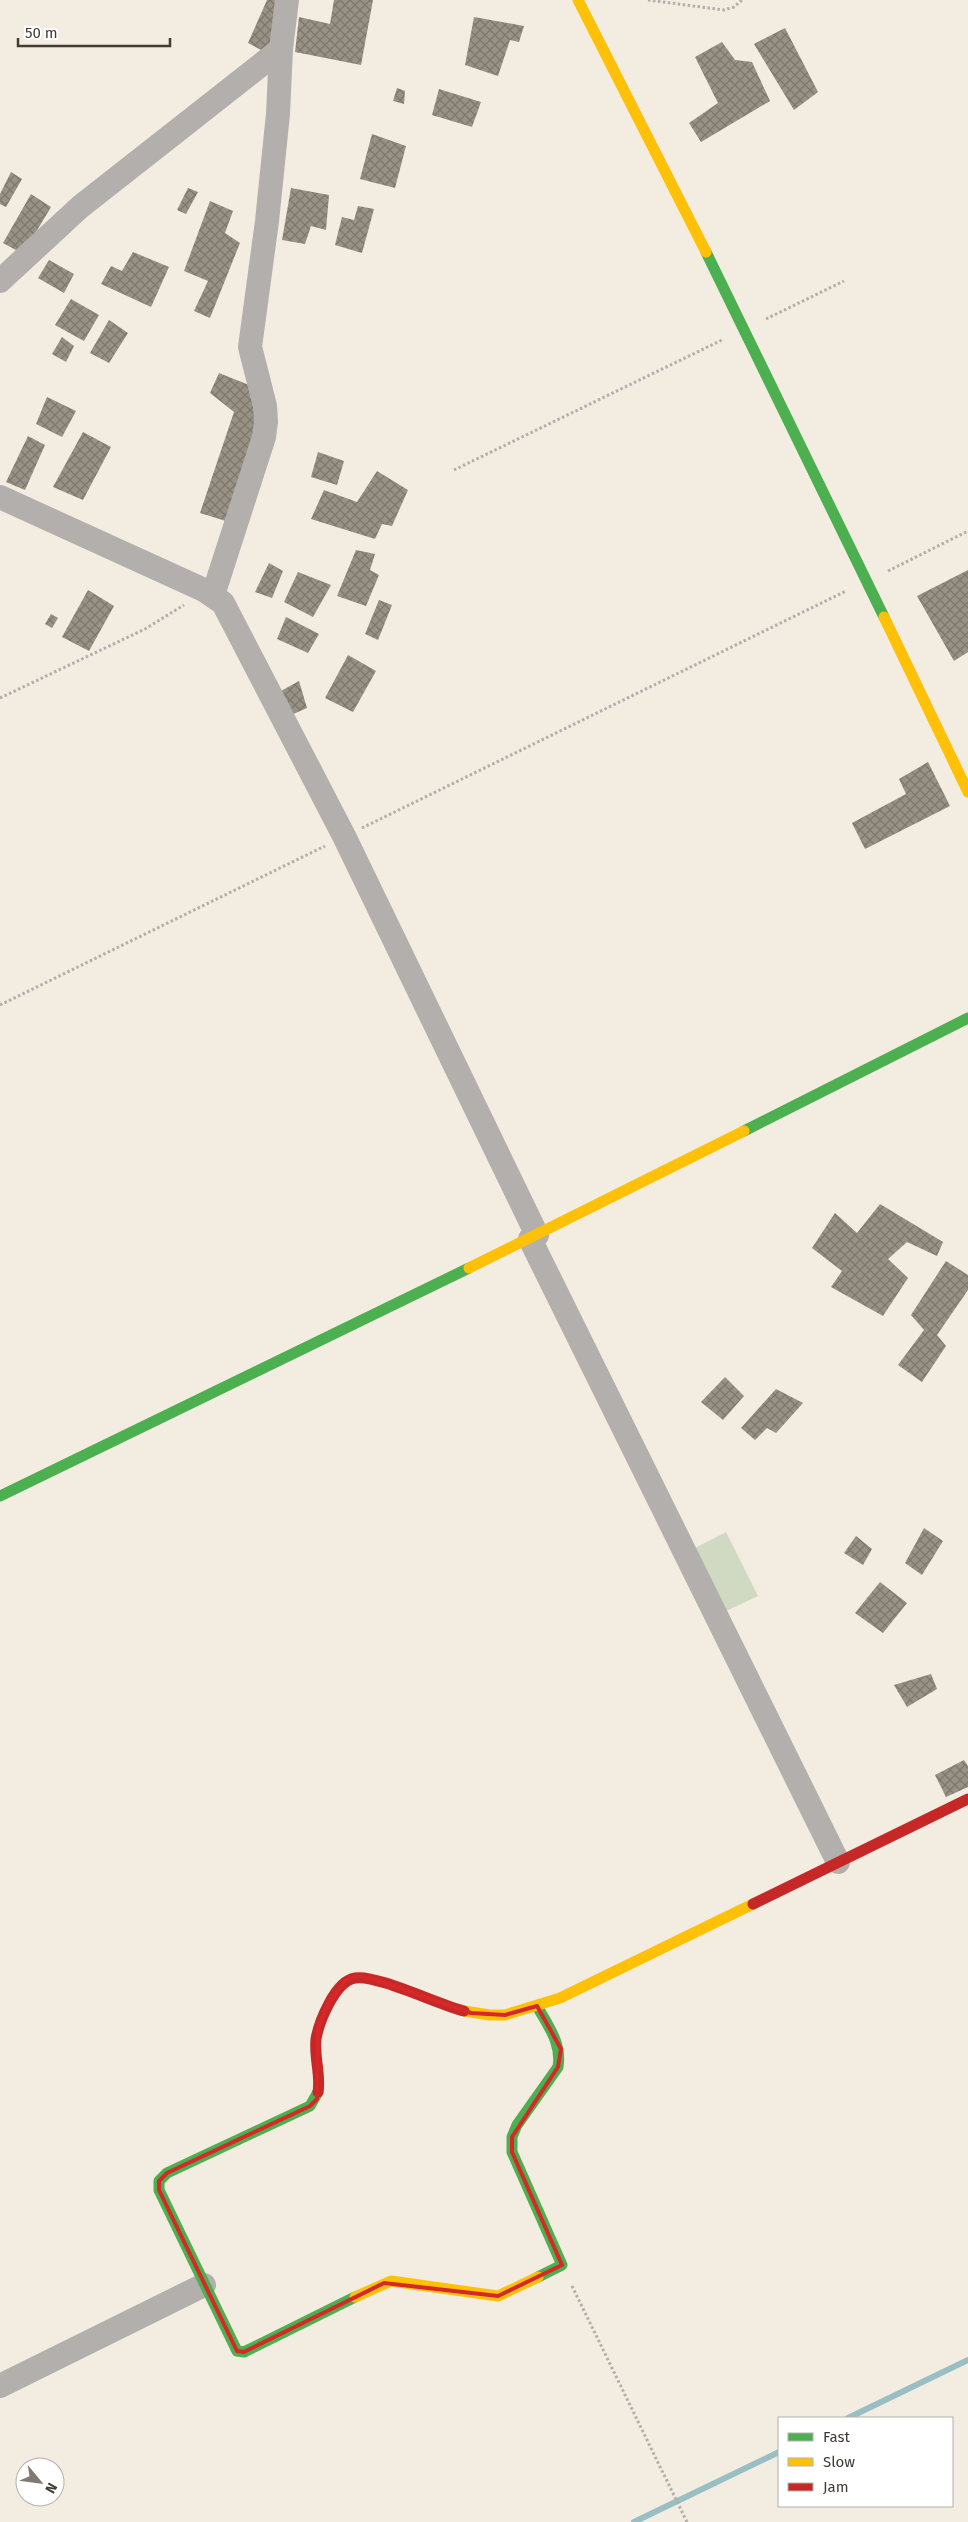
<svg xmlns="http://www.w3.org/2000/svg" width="968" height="2522" font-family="'Fira Sans',sans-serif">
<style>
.grass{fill:#d0dac2}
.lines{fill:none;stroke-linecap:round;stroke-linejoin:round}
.stream{stroke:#99bfc4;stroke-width:6}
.building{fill:url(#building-cross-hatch)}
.path{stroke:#b2aeab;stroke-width:3;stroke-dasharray:2.5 2.5;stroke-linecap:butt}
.street{stroke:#b3afac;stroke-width:24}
.fast{stroke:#4caf50;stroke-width:11}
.slow{stroke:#ffc107;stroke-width:11}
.jam{stroke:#c62828;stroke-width:11}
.marked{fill:none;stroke:#d62828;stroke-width:4;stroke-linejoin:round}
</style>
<defs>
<pattern id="building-cross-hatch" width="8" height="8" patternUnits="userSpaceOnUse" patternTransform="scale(1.25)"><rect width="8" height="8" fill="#989184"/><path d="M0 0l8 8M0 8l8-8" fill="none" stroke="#7d786d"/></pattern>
</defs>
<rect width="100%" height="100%" fill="#f3ece1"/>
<path class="grass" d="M726 1532 758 1596 724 1612 695 1548Z"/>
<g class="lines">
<path class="stream" d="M848 2418 968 2360
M634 2522 779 2452"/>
</g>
<path class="building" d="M267 0H279L276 32 265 52 248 43Z
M334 0H373L361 65 295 52 299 17 330 24Z
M474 17 524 26 519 42 510 40 498 76 465 65Z
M785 28 818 92 794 110 754 44Z
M722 42 735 60 752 62 770 101 701 142 689 123 718 103 695 57Z
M397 88 405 91 404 104 393 101Z
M439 89 481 102 472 127 432 115Z
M372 134 406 146 395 188 360 179Z
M11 172 22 179 6 207 0 204V194Z
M188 188 198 192 186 214 177 210Z
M291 188 329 195 326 230 311 226 305 244 282 240Z
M31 194 51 207 23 254 3 243Z
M210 201 233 211 225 233 240 243 210 318 194 311 208 281 184 271Z
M358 206 374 209 362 253 335 245 342 217 354 220Z
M133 252 169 267 151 307 101 284 111 266 122 271Z
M49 260 74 274 64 293 38 278Z
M71 299 99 315 84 341 55 325Z
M109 320 128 333 109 363 90 353Z
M62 337 74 346 66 362 52 354Z
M219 373 249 385 263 415 229 522 200 513 234 412 210 393Z
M47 397 76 411 62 437 36 424Z
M83 432 111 447 83 500 53 487Z
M28 436 45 445 25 490 6 482Z
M318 452 344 461 337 485 311 477Z
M377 471 408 490 392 526 382 524 375 539 311 519 324 490 357 502Z
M356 550 375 554 370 570 379 575 366 606 337 596Z
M269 563 283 571 272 598 255 592Z
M968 570V652L954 661 917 596Z
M298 572 331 585 313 617 284 602Z
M88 590 114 606 89 651 62 637Z
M379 600 392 605 378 640 365 634Z
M51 614 58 618 52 628 45 624Z
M286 617 319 634 308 653 277 639Z
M348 655 376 671 353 712 325 698Z
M299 681 307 708 291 715 279 692Z
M928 762 950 806 865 849 852 823 906 794 899 779Z
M880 1204 943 1242 937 1256 907 1242 888 1259 908 1278 883 1316 831 1287 842 1271 812 1248 835 1213 857 1233Z
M946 1261 968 1275V1290L937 1335 946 1346 922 1382 898 1365 924 1330 911 1315Z
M725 1377 744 1396 723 1420 701 1402Z
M776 1389 803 1403 776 1433 767 1428 755 1440 741 1428Z
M924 1528 943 1541 922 1575 905 1563Z
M856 1536 872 1549 863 1565 844 1553Z
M880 1582 907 1603 883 1633 855 1613Z
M931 1674 937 1689 907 1707 894 1685Z
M964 1760 968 1766V1787L946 1797 935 1775Z"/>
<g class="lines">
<path class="path" d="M648 0 724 10 734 7 742 0
M766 319 844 281
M454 470 724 339
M888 571 968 531
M0 698 145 629 184 605
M362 828 846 591
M0 1005 325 846
M572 2286 687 2522"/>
<path class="street" d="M0 281 80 207 281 49
M0 497 204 590 223 603 344 836 537 1235
M213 595 264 437 266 422 265 406 250 347 267 221 278 114 281 49 287 0
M530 1239 838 1862
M0 2386 204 2285"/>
<path class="fast" d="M706 252 884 617
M744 1131 968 1018
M0 1496 469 1268
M537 2006C548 2026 562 2043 558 2067L517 2125 512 2137V2152L562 2265 538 2277
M318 2092 310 2106 167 2173 159 2181V2190L237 2351 244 2352 355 2297"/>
<path class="slow" d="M578 0 706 252
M884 617 968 792
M469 1268 744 1131
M464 2011 490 2015H505L560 1998 753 1904
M355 2297 391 2281 498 2296 538 2277"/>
<path class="jam" d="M753 1904 968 1799
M318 2092C321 2075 314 2058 316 2039 319 2022 335 1981 355 1978 376 1974 439 2005 464 2011"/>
</g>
<path class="marked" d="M356 1976 373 1979 471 2013 505 2015 537 2006 561 2049 558 2067 512 2137V2152L562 2265 498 2296 384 2283 244 2352 237 2351 159 2190V2181L167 2173 310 2106 317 2099 318 2028 328 2004 345 1981Z"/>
<rect x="778" y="2417" width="175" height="90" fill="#ffffff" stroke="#b3b1ad"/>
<rect x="788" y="2433" width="25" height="8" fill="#4caf50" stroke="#b3b1ad"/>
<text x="823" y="2442" font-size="15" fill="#403b33">Fast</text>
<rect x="788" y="2458" width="25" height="8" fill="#ffc107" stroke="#b3b1ad"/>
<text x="823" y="2467" font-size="15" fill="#403b33">Slow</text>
<rect x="788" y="2483" width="25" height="8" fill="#c62828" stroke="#b3b1ad"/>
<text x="823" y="2492" font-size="15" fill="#403b33">Jam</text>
<g transform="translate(40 2482) rotate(119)"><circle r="24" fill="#ffffff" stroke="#b3b1ad"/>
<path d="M0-4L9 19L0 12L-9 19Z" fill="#7f7970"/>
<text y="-8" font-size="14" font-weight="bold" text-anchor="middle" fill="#403b33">N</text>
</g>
<path d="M18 38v8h152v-8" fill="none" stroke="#403b33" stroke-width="2.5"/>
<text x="25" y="38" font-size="15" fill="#403b33" stroke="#ffffff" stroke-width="4" paint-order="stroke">50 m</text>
</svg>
